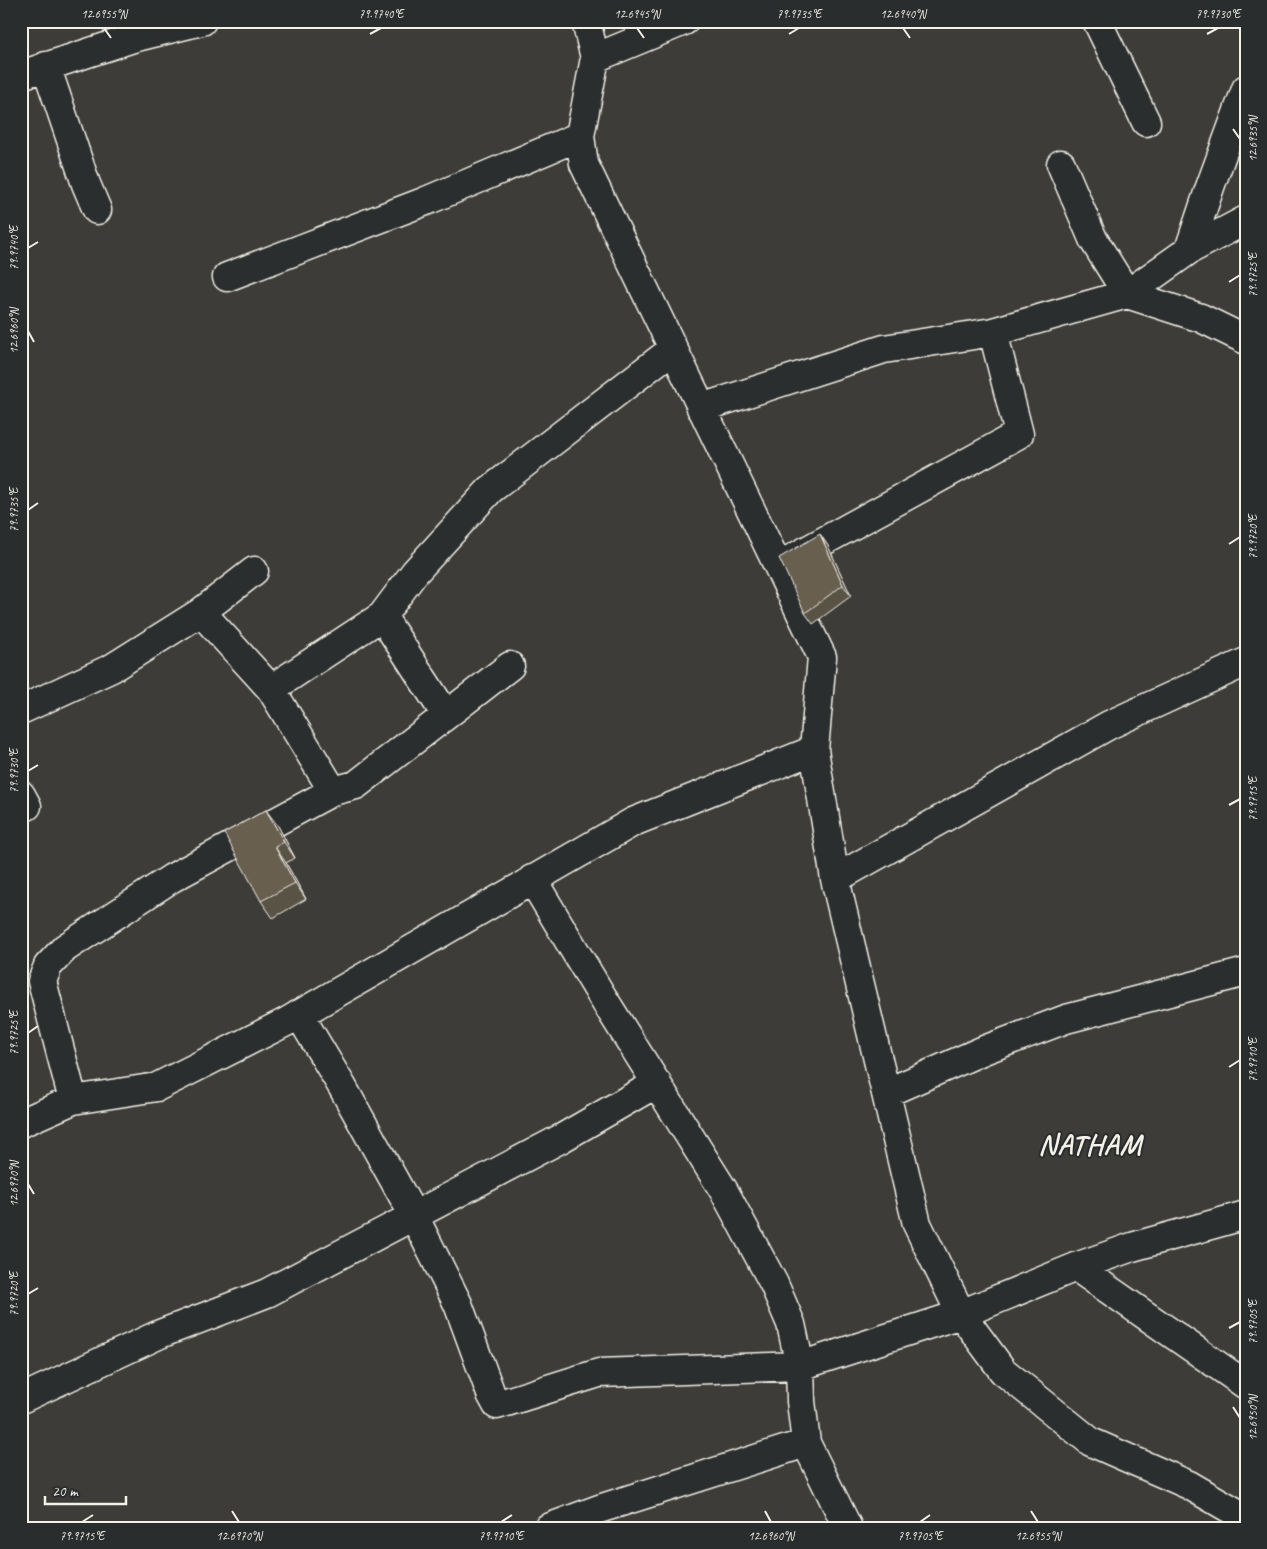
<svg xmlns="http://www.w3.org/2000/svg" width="1267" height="1549" font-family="Caveat,sans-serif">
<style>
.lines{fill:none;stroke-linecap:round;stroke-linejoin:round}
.minor-casing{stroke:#f4f1e8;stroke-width:31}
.minor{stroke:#2a2d2e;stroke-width:28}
.wall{fill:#595245;stroke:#f4f1e8}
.shaded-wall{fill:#494238;stroke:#f4f1e8}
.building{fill:#685f50;stroke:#f4f1e8}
.ticks{fill:none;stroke:#f4f1e8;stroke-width:2}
.labels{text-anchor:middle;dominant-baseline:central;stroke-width:4;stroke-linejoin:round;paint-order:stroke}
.district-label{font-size:29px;font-weight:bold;letter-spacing:1px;fill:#f4f1e8;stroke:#2a2d2e}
.neatline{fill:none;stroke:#f4f1e8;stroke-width:2}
.ticks-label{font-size:12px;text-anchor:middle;fill:#f4f1e8}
</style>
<rect width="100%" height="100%" fill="#3d3c38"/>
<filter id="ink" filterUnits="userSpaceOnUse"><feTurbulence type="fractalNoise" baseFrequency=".02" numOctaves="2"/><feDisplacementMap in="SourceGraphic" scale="10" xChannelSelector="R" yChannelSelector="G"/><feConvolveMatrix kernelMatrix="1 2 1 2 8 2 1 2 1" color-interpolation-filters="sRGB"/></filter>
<g filter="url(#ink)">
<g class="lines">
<g class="minor-casing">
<path id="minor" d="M586 21 595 58 580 136 584 164 822 657 814 750 835 879 917 1224 961 1314 1003 1371 1091 1442 1189 1485 1246 1518
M1097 21 1146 122
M595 58 684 21
M46 66 86 184 97 210
M21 75 133 38 202 21
M1061 164 1093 239 1127 294 1189 250 1246 220
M1189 250 1210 187 1246 89
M227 277 426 201 580 136
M701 408 884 349 993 332 1127 294 1201 318 1246 340
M793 558 1019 434 993 332
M201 612 271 689 333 791
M382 616 446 715
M271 689 382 616 415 572 490 490 673 349
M21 710 112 668 201 612 254 571
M21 795 27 806 21 809
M532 879 603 998 724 1191 774 1284 791 1324 800 1366 801 1401 806 1443
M835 879 1109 725 1246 662
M299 1014 343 1088 414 1216 458 1304 491 1394 497 1405 599 1373 800 1366 961 1314 1076 1267 1132 1247 1246 1215
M886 1093 984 1050 1066 1019 1246 972
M73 1100 42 981 48 966 65 948 172 878 333 791 356 785 510 666
M21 1123 73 1100 157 1087 288 1021 633 822 814 750
M1076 1267 1246 1385
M21 1399 160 1334 267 1293 562 1138 657 1083
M548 1528 599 1509 806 1443 848 1528"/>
</g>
<use href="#minor" class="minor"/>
</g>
<path class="wall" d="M820 534 828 546 851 596 813 624 805 613Z
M278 826 295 858 286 863 306 899 273 918 261 901Z"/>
<path class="shaded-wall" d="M820 534 828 546 851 596 843 585Z
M266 810 278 826 295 858 284 842Z
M275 847 286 863 306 899 295 883Z"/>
<path class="building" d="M820 534 843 585 805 613 779 558Z
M266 810 284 842 275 847 295 883 261 901 224 833Z"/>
</g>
<path class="ticks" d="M104 28 111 38M637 28 644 38M903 28 910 38M370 34 381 28M789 34 799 28M1207 34 1218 28M1233 129 1240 139M28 248 38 242M1229 282 1240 275M28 331 34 342M28 510 38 503M1229 544 1240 537M28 771 38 765M1229 805 1240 799M28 1033 38 1026M1229 1067 1240 1060M28 1184 34 1194M28 1294 38 1288M1229 1328 1240 1322M1233 1407 1240 1418M232 1511 239 1522M765 1511 771 1522M1031 1511 1038 1522M82 1522 93 1515M501 1522 512 1515M920 1522 930 1515"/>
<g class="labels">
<g class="district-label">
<text x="1090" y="1144">NATHAM</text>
</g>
</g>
<rect width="1267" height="1549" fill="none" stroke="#2a2d2e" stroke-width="55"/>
<path d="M45 1496v8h81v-8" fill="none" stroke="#f4f1e8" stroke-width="2.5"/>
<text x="52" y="1496" font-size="15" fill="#f4f1e8" stroke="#2a2d2e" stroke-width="4" paint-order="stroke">20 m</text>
<rect x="28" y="28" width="1212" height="1494" class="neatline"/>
<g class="ticks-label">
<text x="104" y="18">12.6955°N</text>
<text x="381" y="18">79.9740°E</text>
<text x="637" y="18">12.6945°N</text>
<text x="799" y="18">79.9735°E</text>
<text x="903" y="18">12.6940°N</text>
<text x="1218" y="18">79.9730°E</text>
<text transform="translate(1253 139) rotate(-90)" y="4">12.6935°N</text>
<text transform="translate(14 248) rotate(-90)" y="4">79.9740°E</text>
<text transform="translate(1253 275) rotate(-90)" y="4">79.9725°E</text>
<text transform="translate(14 331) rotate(-90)" y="4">12.6960°N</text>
<text transform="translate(14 510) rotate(-90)" y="4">79.9735°E</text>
<text transform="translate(1253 537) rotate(-90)" y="4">79.9720°E</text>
<text transform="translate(14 771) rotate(-90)" y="4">79.9730°E</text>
<text transform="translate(1253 799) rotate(-90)" y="4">79.9715°E</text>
<text transform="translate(14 1033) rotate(-90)" y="4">79.9725°E</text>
<text transform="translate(1253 1060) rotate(-90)" y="4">79.9710°E</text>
<text transform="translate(14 1184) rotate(-90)" y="4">12.6970°N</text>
<text transform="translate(14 1294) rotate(-90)" y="4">79.9720°E</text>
<text transform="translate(1253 1322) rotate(-90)" y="4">79.9705°E</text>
<text transform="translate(1253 1418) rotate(-90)" y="4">12.6950°N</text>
<text x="82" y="1540">79.9715°E</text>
<text x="239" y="1540">12.6970°N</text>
<text x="501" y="1540">79.9710°E</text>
<text x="771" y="1540">12.6960°N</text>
<text x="920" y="1540">79.9705°E</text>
<text x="1038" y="1540">12.6955°N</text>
</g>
</svg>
